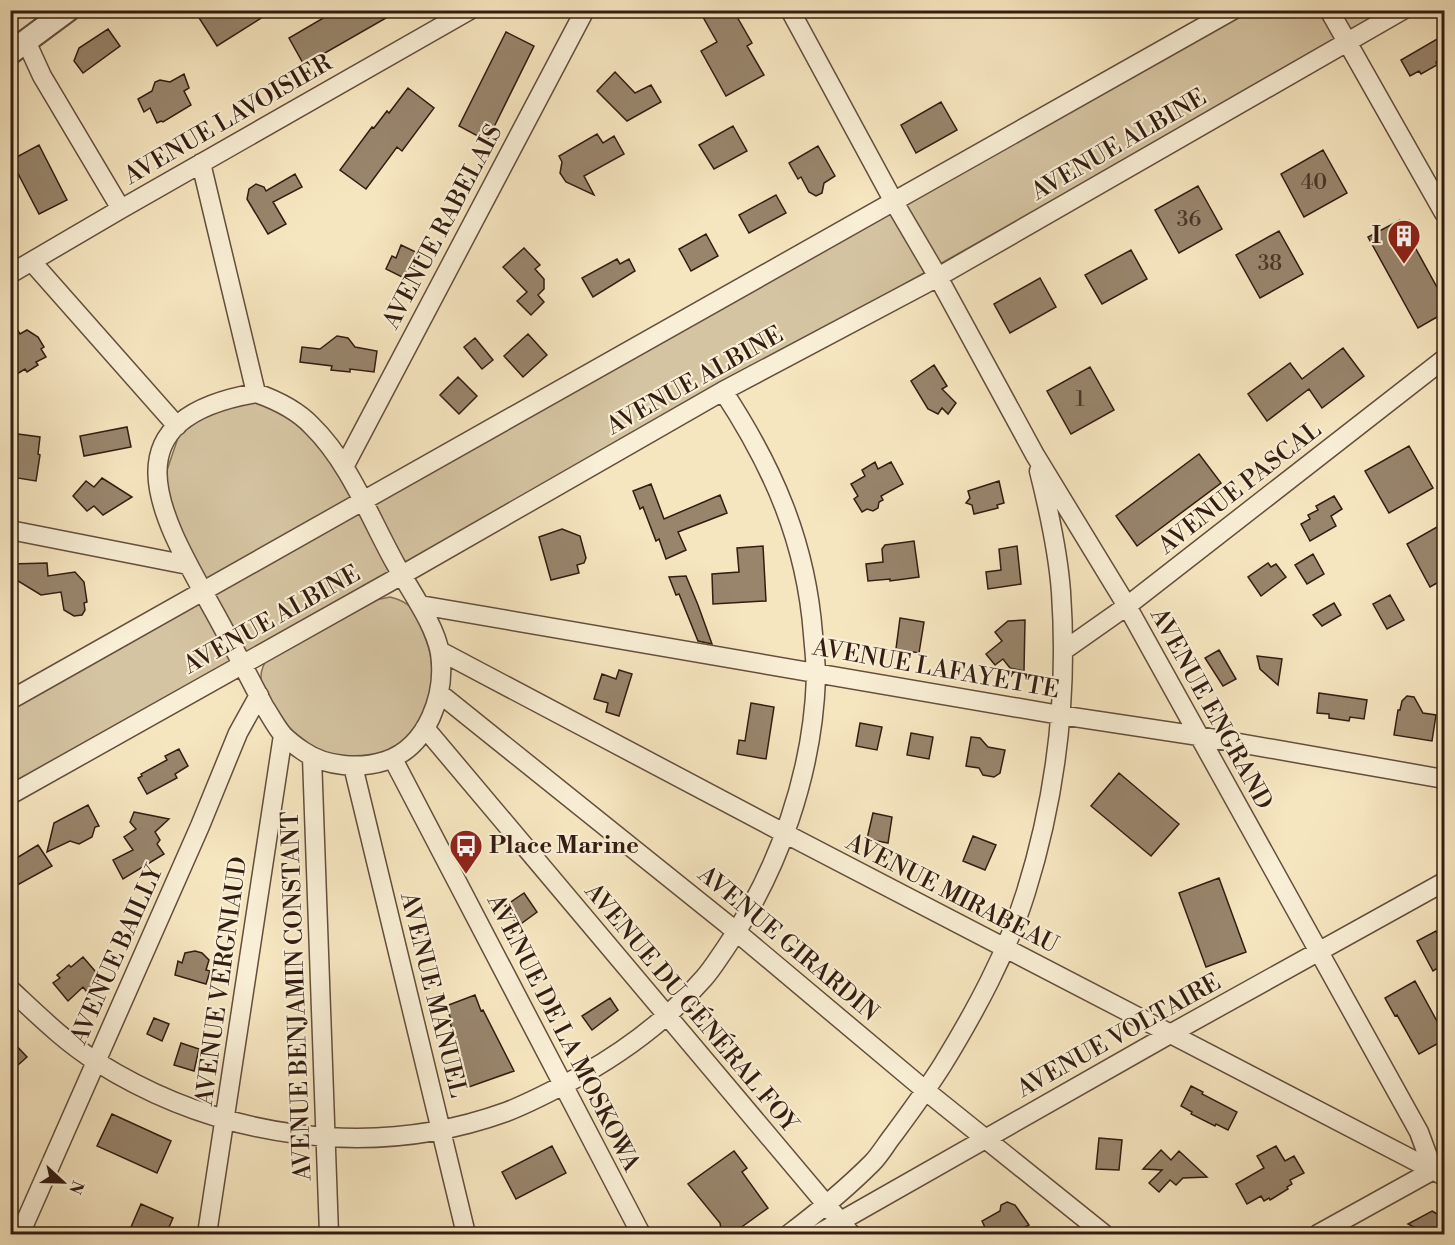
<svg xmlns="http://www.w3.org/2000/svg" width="1455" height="1245" font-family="'Libre Bodoni',serif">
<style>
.green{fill:#d5c4a2;stroke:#84705a;stroke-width:1.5}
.building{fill:#98856c;stroke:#331c11;stroke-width:1.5}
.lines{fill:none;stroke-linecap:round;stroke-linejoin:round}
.minor-casing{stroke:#644e3d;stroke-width:21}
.tertiary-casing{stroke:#644e3d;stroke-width:26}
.minor{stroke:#f9efd6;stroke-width:18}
.tertiary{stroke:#f9efd6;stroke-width:22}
.labels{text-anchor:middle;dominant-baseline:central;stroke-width:4.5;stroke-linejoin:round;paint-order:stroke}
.number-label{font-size:21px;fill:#4c3628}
.street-label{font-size:24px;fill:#331c11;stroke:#f9efd6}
.poi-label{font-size:24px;font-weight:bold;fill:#331c11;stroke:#f9efd6;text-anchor:end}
</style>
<rect width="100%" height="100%" fill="#f6e6c0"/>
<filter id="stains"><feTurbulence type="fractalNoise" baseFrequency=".00333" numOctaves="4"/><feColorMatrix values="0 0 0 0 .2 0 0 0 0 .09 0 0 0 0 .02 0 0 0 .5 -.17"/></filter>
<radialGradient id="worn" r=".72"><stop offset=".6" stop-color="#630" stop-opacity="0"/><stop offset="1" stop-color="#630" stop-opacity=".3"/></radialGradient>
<path class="green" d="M1249 11H1389L11 787 10 708Z
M250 400C259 403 269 405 277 409 313 429 334 466 354 499L204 582 165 491 166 473 179 435 216 408Z
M390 597C397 599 405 601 410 607 418 617 427 641 430 653 441 710 406 764 344 756 330 754 317 752 305 744 292 733 283 719 274 705 261 687 255 675 269 656L366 602Z"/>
<path class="building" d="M194 10H274L217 46Z
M337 10H400L304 65 289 38Z
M699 10H733L752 43 747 46 764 75 726 96 701 51 717 42Z
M108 29 120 46 83 73 74 61 79 48Z
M506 32 534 46 487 141 459 126Z
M1444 35V57L1436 62 1437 65 1421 74 1419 71 1410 76 1401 60Z
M615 72 635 93 651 85 661 102 627 121 597 91Z
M184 74 189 88 184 91 191 105 163 122 161 121 157 123 150 108 144 112 138 99 152 91 155 82 160 80 170 82Z
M408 88 434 108 402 151 397 147 366 189 340 170 372 127 374 128 387 111 389 113Z
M941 102 957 130 916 153 901 125Z
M733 126 747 151 714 169 699 145Z
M597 134 603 143 614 136 624 154 584 176 594 195 566 182 560 173 562 162 559 156Z
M39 145 67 200 39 214 11 160Z
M818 146 835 176 824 183 822 193 816 196 809 192 801 177 798 179 789 163Z
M1323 150 1347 193 1304 217 1281 174Z
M295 174 302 187 273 202 286 224 268 234 247 199 249 189 256 184 264 187 266 191Z
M1198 186 1222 229 1179 253 1155 210Z
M776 195 786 213 749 233 739 215Z
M1400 220 1444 300V313L1418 328 1368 237Z
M1279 231 1303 274 1260 298 1236 255Z
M706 234 718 256 691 271 679 249Z
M401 245 420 254 408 280 386 269 392 256 396 258Z
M524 248 540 265 535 269 544 279V289L538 295 544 302 531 315 517 301 527 292 503 267Z
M1131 250 1147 279 1102 304 1085 275Z
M617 259 620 264 629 259 635 271 593 297 582 278Z
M1040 278 1056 307 1010 333 994 304Z
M10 318 20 334 27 330 38 337 44 347 41 349 46 357 36 362 38 365 27 372 25 369 17 374 10 363Z
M528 334 547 355 523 377 504 356Z
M337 336 348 338 355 347 377 351 374 372 350 369V372L331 370 332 366 300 362 302 347 320 349Z
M475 338 493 360 482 369 464 347Z
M1343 348 1364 376 1322 408 1309 389 1267 421 1248 394 1290 363 1302 379Z
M934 365 947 386 942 389 956 403 948 414 942 408 938 414 928 409 911 381Z
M1090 367 1114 410 1071 434 1047 391Z
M458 377 477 396 459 414 440 395Z
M127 427 131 447 84 456 80 436Z
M18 434 40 437 38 454 40 455 36 481 11 477Z
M1409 446 1433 488 1389 513 1365 471Z
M1199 454 1221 483 1137 546 1116 516Z
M875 462 878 469 891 462 903 484 881 496 883 500 879 502 878 508 873 511 867 509 862 512 854 499 858 496 851 484 865 476 862 470Z
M102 478 132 497 103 515 94 506 87 511 73 496 86 481 94 487Z
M999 481 1004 503 997 505 998 508 974 514 972 505 966 503 970 498 968 491Z
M651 484 664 519 720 495 727 513 678 532 686 550 666 559 659 539 656 541 643 507 640 509 633 491Z
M1334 496 1342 509 1331 516 1336 526 1310 541 1301 524 1310 519 1308 515 1318 510 1316 506Z
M1444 523V579L1430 587 1407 544Z
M562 529 580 536 586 558 584 563 577 565 579 573 551 580 539 537Z
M914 541 919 577 890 581V579L868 581 866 564 883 562 882 549 885 545Z
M763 546 766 601 713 604 712 574 739 572 737 548Z
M1017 546 1021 584 988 589 986 572 1001 570 999 549Z
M1313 554 1324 574 1307 584 1295 565Z
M47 563 48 576 75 572 84 582 87 602 84 603 85 610 82 615 74 616 64 610 61 592 41 595 10 576V564Z
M1268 563 1271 567 1276 564 1286 577 1261 596 1248 577Z
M686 576 698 605 712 644 698 641 679 594 676 595 669 577Z
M1390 595 1404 620 1387 629 1373 604Z
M1334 603 1341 615 1322 626 1313 615Z
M900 618 924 622 919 653 896 649Z
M1025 620 1024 671 1010 668 1003 659 995 665 986 654 1002 641 995 632 1008 621Z
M1219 650 1236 679 1223 686 1205 658Z
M1257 656 1282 659 1278 685 1260 669Z
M619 670 632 674 619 716 606 712 608 703 594 699 602 674 616 679Z
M1319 693 1367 700 1364 719 1350 717 1349 721 1329 718V714L1317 713Z
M1407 696 1414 697 1423 713 1436 715 1432 741 1394 735 1398 710H1400L1402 701Z
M751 703 774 707 766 759 737 754 739 740 745 741Z
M860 723 882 727 877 750 856 746Z
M911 733 933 737 929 759 907 755Z
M971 737 980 738 988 747 1005 750 1000 773 994 777 983 775 979 768 966 766Z
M179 749 188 766 175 774 177 778 147 794 138 778 142 776 141 774 167 760 165 756Z
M1119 773 1179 824 1151 856 1091 806Z
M88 805 99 826 95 827 92 837 79 844 70 841 47 852 54 823Z
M134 812 169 819 155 832 160 840 157 844 164 854 123 879 113 860 133 850 124 837 136 829 130 822Z
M873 813 892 817 888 843 867 839Z
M973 836 996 845 985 870 963 861Z
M38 845 52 866 10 889V862Z
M1219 878 1246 952 1206 967 1179 893Z
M524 893 537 912 518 926 505 906Z
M1444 929V964L1433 971 1417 941 1436 931 1437 933Z
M195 951 202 953 209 960 206 970 210 971 206 984 175 975 178 961 182 963 185 953Z
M83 957 101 978 86 991 83 987 68 1001 53 983 60 978 57 975 69 965 71 967Z
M1415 981 1444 1034V1040L1419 1054 1397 1015 1395 1016 1385 998Z
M475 995 481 1011 483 1010 514 1071 466 1088 450 1022H452L446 1006Z
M610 998 618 1010 592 1030 582 1016Z
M154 1018 169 1024 162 1041 147 1034Z
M10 1039 27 1057 10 1072Z
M181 1043 199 1049 194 1071 174 1065Z
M1191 1086 1203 1092 1202 1094 1237 1112 1228 1130 1216 1124 1215 1126 1191 1114 1192 1112 1181 1106Z
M112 1114 171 1141 157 1173 97 1146Z
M1099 1138 1122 1140 1119 1170 1096 1169Z
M552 1146 566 1173 516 1199 502 1172Z
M1276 1146 1285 1161 1294 1156 1304 1173 1290 1180 1292 1184 1287 1187 1288 1189 1270 1200 1269 1198 1264 1201 1261 1196 1247 1204 1236 1184 1264 1168 1257 1156Z
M1161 1150 1171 1160 1179 1151 1207 1177 1183 1178 1176 1185 1170 1180 1159 1192 1149 1183 1162 1170 1143 1169Z
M734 1151 747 1168 742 1172 768 1208 732 1234 721 1229 720 1223 688 1184Z
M1007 1202 1015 1205 1029 1225 1023 1228 1021 1234H988L982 1221 1000 1211 1001 1205Z
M141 1204 173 1218 166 1234H128Z
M1432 1211 1444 1218V1234H1428L1408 1224Z"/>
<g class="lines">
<g class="minor-casing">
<path id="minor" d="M790 10 894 202 938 277 1035 455 1127 606 1419 1132 1433 1170
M1329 10 1444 213
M26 41 42 76 121 209
M201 163 256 393
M32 262 177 426
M10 274 121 209 470 10
M256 393C276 400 297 410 312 426 349 462 370 518 395 563 409 589 435 624 440 653 446 694 428 747 385 761 360 769 326 767 303 751 297 747 289 741 283 735 276 727 270 715 264 706 250 679 236 652 222 626 172 533 91 421 256 393Z
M344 467 585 10
M10 530 188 565
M420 605 1060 715 1199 736 1444 779
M440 651 784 833 1444 1176
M1063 651 1127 606 1444 359
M439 693 727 924 926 1091 1104 1234
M10 700 1233 10
M425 728 851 1234
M312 757 329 1234
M393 759 641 1234
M353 766 466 1234
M10 795 402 575 723 391 938 277 1403 10
M10 989C38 1015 65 1042 97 1062 218 1138 370 1161 506 1112 532 1102 558 1088 582 1075 628 1049 670 1017 704 978 712 969 718 959 725 949 779 870 813 773 816 677 816 663 814 648 813 634 806 542 773 467 723 391
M20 1234 200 826 238 733 259 695
M207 1234 283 735
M789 1234C818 1212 846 1189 872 1163 880 1155 886 1144 894 1134 911 1111 928 1088 943 1064 976 1010 1007 953 1026 892 1056 796 1068 693 1061 592 1058 551 1049 511 1039 471
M818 1234 1170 1034 1444 882
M1318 1234 1439 1167"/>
</g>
<g class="tertiary-casing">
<path id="tertiary" d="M10 53 68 10"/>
</g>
<use href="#minor" class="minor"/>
<use href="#tertiary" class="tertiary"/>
</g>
<defs>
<g id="building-pin" transform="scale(1.725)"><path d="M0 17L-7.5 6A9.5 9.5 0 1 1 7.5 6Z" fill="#8f2418" stroke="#f9efd6"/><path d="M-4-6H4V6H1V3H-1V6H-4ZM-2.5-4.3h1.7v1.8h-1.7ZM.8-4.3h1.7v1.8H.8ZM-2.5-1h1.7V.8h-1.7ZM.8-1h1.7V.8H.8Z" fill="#fff"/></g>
<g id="bus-pin" transform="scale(1.725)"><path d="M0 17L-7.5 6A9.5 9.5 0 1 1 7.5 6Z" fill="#8f2418" stroke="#f9efd6"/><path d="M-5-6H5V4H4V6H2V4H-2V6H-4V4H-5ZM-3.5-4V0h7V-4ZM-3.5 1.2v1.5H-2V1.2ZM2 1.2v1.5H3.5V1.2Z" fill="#fff"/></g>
</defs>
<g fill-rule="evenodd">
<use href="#building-pin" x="1404" y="236"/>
<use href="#bus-pin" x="466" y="846"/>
</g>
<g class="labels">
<g class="number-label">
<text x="1314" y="183">40</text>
<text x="1189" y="220">36</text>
<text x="1270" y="264">38</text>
<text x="1080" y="400">1</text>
</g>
<g class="street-label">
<text transform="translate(228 120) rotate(-30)">AVENUE LAVOISIER</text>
<text transform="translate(1119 145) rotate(-30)">AVENUE ALBINE</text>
<text transform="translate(443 227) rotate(-62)">AVENUE RABELAIS</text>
<text transform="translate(695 381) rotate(-29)">AVENUE ALBINE</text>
<text transform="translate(1240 488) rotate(-38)">AVENUE PASCAL</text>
<text transform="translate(272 620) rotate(-29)">AVENUE ALBINE</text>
<text transform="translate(936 669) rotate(10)">AVENUE LAFAYETTE</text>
<text transform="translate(1211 709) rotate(61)">AVENUE ENGRAND</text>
<text transform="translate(952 894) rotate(27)">AVENUE MIRABEAU</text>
<text transform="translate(788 944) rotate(40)">AVENUE GIRARDIN</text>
<text transform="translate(117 955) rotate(-66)">AVENUE BAILLY</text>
<text transform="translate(222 981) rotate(-82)">AVENUE VERGNIAUD</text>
<text transform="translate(433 995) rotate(76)">AVENUE MANUEL</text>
<text transform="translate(297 996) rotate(-92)">AVENUE BENJAMIN CONSTANT</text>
<text transform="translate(691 1008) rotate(50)">AVENUE DU GÉNÉRAL FOY</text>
<text transform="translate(563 1033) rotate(63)">AVENUE DE LA MOSKOWA</text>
<text transform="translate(1119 1036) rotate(-29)">AVENUE VOLTAIRE</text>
</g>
<g class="poi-label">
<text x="1381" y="236">I</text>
<text x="489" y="846" text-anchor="start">Place Marine</text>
</g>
</g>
<rect width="1455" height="1245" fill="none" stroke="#f6e6c0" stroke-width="36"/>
<rect x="12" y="12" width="1431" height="1221" fill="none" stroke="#331c11" stroke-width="3"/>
<rect x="18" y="18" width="1419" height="1209" fill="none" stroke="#331c11" stroke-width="1.5"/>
<g transform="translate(63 1182) rotate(112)" stroke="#f9efd6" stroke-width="4.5" paint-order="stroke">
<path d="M0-4.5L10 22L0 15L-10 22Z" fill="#331c11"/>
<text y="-9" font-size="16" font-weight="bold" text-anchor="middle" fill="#331c11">N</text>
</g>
<rect width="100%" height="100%" filter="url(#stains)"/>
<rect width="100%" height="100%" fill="url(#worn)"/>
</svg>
